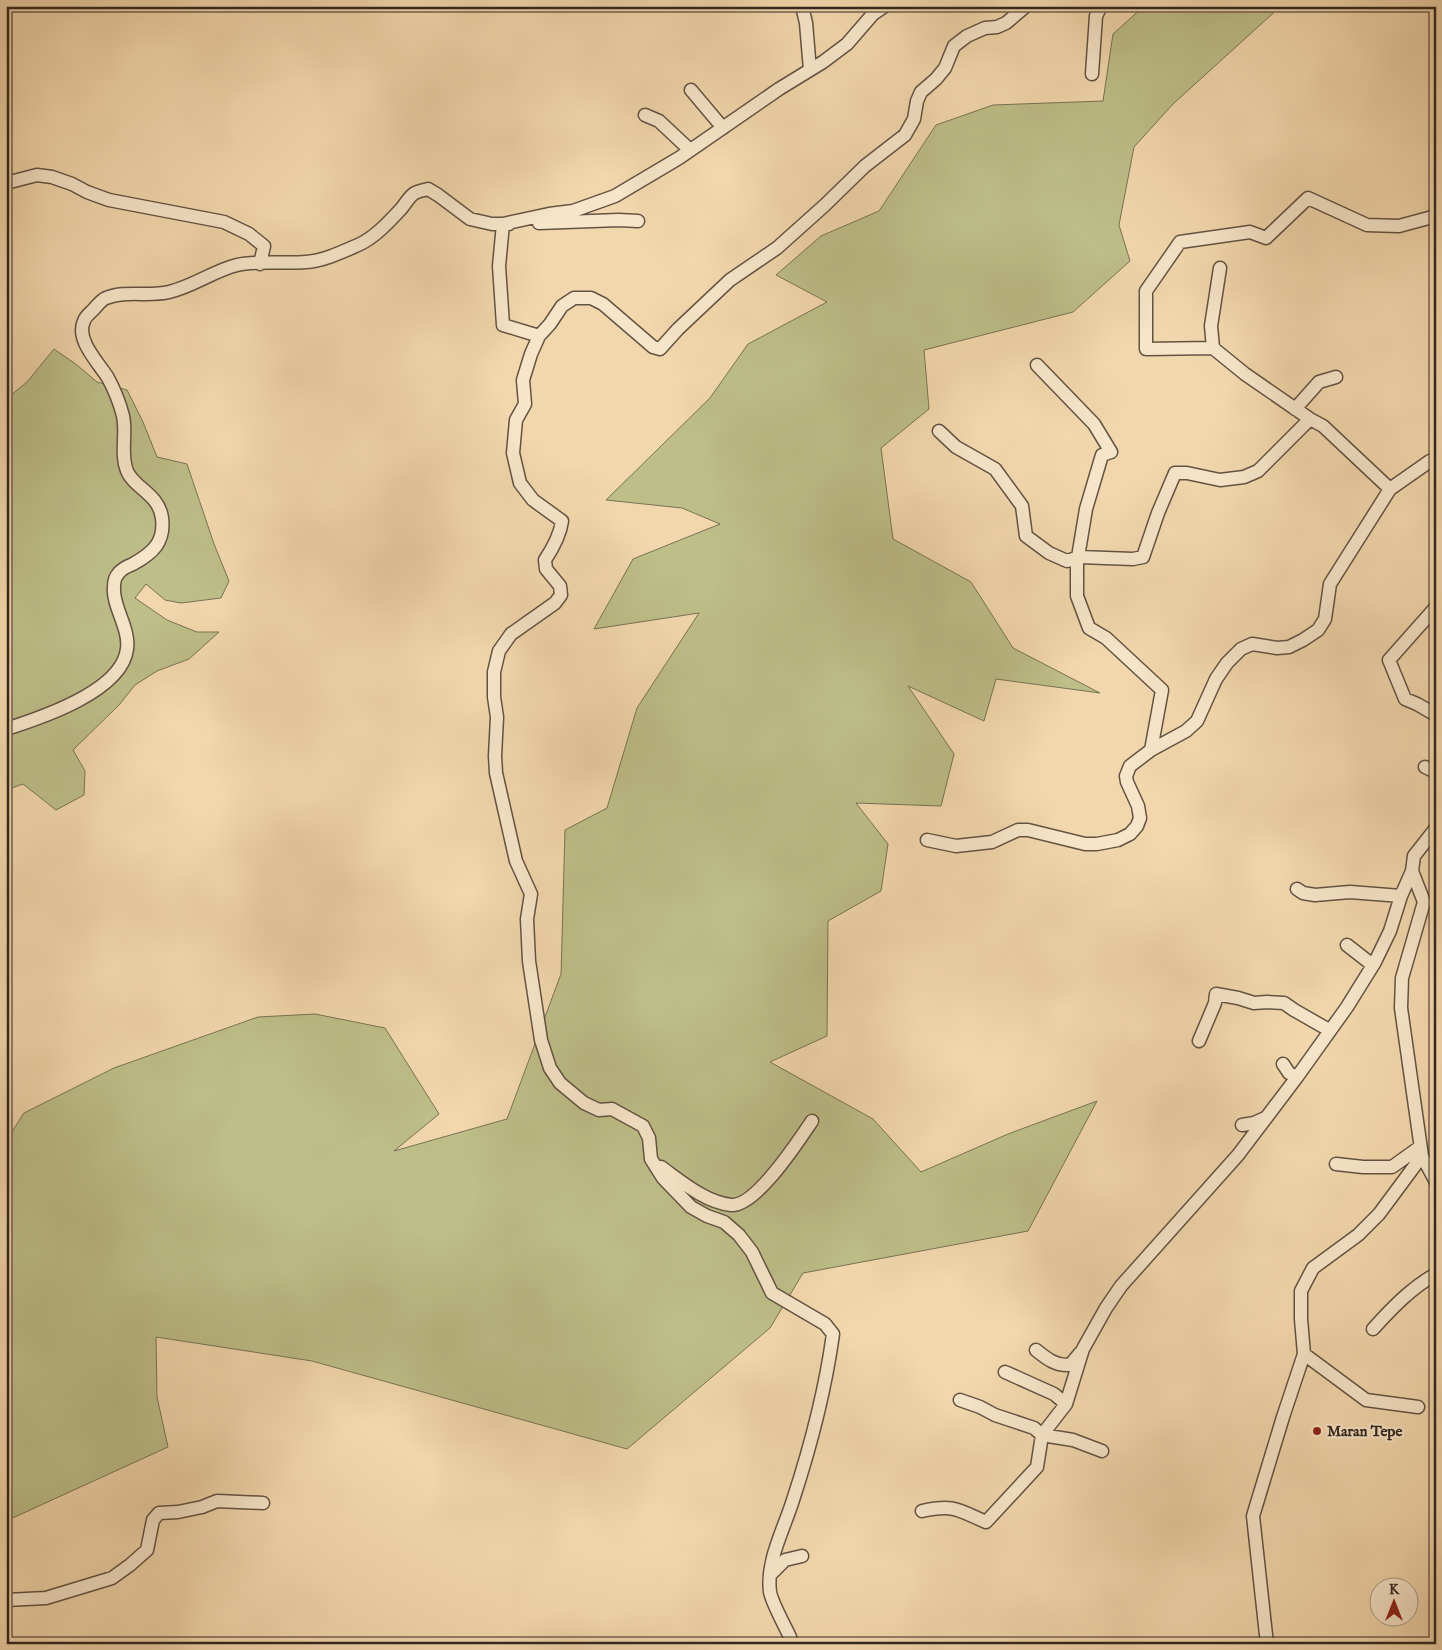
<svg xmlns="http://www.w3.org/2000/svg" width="1442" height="1650" font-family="'IM FELL English',serif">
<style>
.green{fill:#bdbe88;stroke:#787254}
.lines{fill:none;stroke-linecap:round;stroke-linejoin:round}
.minor-casing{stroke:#635344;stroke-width:15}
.minor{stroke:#f7e5c9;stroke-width:12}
.poi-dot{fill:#8f2418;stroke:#f7e5c9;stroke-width:2}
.labels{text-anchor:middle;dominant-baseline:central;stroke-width:4;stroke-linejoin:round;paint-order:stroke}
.poi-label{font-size:15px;font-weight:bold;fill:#332721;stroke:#f7e5c9;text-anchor:start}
</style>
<rect width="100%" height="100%" fill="#f2d7ac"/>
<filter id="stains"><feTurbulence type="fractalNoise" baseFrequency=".004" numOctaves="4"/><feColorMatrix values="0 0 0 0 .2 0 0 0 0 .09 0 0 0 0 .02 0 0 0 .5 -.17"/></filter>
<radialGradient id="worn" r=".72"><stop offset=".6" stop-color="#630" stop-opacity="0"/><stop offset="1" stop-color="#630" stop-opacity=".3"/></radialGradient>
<path class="green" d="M1144 6H1281L1173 104 1134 147 1119 225 1130 261 1073 312 924 350 929 409 881 448 893 539 971 582 1013 648 1100 693 996 679 984 721 908 686 954 754 941 806 856 803 888 844 881 891 828 921 827 1036 770 1062 873 1119 921 1172 1008 1134 1097 1101 1028 1231 803 1273 770 1328 627 1449 312 1361 156 1337 157 1397 168 1447 6 1521V1141L24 1113 114 1068 258 1017 315 1014 385 1028 439 1114 394 1151 507 1119 561 974 565 830 607 808 637 708 699 613 594 629 633 559 720 524 682 508 606 500 710 398 748 344 827 302 776 275 821 236 879 211 936 125 993 105 1103 101 1113 34Z
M54 349 77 365 97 382 127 390 143 422 157 457 187 464 214 544 229 581 221 598 181 603 165 600 146 584 135 598 167 620 197 632H219L189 659 157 671 135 685 119 705 73 750 85 771 84 795 56 810 23 784 6 790V399L27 382Z"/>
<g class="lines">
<g class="minor-casing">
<path id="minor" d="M802 6 806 23 810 70
M1092 74 1096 16 1101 6
M691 90 723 128
M645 115 659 121 690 150
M6 183 37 175 52 177 72 184 87 192 109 200 224 222 249 234 264 246 260 264
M539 223 619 220 638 221
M509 224H503L499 266 503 325 539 336
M1213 348 1211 326 1220 268
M1037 365 1094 424 1111 452 1102 455 1086 509 1077 563V596L1089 628 1106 638 1162 690 1151 750
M1295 409 1319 382 1336 377
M939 431 956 447 995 469 1022 506 1026 536 1049 553 1067 561 1079 557 1133 559 1143 557 1158 513 1175 473H1187L1220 480 1244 477 1258 471 1310 419
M1390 489 1323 426 1310 419 1245 374 1213 348 1146 349V291L1180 242 1250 232 1266 238 1308 198 1367 225 1399 226 1436 216
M1436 607 1389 660 1405 699 1417 704 1436 715
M6 729C41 718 122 691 127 649 130 628 112 606 114 587 114 583 115 577 118 574 121 569 128 566 133 564 153 553 165 542 162 518 159 494 134 488 127 471 120 454 127 433 123 416 120 404 114 389 108 378 99 363 75 340 84 321 85 317 90 313 93 310 97 306 101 300 106 298 125 290 149 297 169 292 194 286 213 271 237 265 259 260 284 264 306 262 323 261 342 252 358 245 374 238 388 223 400 210 405 205 409 196 415 193 419 191 424 190 428 189L438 195 470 219 492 224H503L549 214 573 211 615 196 679 158 779 89 823 62 847 44 873 14 885 6
M1425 767 1436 772
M927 840 956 846 992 842 1018 830H1028L1085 844H1097L1118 840 1130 834 1137 826 1140 818 1138 806 1127 782 1126 776 1130 766 1151 750 1186 731 1197 721 1216 679 1227 663 1241 649 1252 644 1277 648 1289 647 1303 640 1318 630 1325 619 1330 584 1390 489 1430 461 1436 459
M1412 871 1424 902 1402 978 1401 1008 1422 1156 1436 1182
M1297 889 1303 893 1315 895 1350 892 1401 896
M1347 945 1370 963 1375 962
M1199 1041 1215 1003 1216 994 1238 998 1254 1003 1267 1002 1284 1003 1294 1010 1329 1030
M1283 1064 1289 1073 1297 1077
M1242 1125 1254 1123 1265 1118
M1336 1164 1363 1167H1392L1420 1147
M661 1167C682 1182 705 1202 731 1205 756 1207 799 1140 812 1121
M1373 1329C1392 1308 1411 1288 1436 1274
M1036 1350C1047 1359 1056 1366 1070 1365L1080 1353
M1304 1354 1366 1400 1418 1407
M1005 1372 1054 1394 1066 1404
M960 1400 980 1407 995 1415 1034 1428 1042 1435 1073 1440 1102 1451
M922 1511C954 1504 958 1510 986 1522L1037 1467 1042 1435 1066 1404 1083 1349 1106 1308 1121 1286 1238 1155 1297 1077 1347 1007 1375 962 1390 931 1401 896 1412 871 1414 856 1436 828
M770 1575 785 1560 802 1556
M6 1600 46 1598 112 1578 130 1565 147 1550 153 1520 159 1513 178 1512 202 1507 217 1501 263 1503
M791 1644 790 1637C785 1626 772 1603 770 1592 766 1561 784 1529 793 1500 811 1445 825 1392 833 1334L825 1324 772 1293 752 1252 739 1235 724 1222 707 1216 691 1207 663 1178 651 1159 649 1138 643 1126 612 1109 599 1110 584 1103 560 1083 550 1068 541 1040 529 961 527 919 531 894 516 861 496 773 495 756 497 717 494 697V672L499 651 511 634 555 603 561 595 560 586 546 569 545 560C553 548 560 536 562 521L533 500 520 483 513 453 516 420 525 404 523 380 531 354 539 336 550 324 562 306 574 298H591L603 304 653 347 660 349 678 329 730 280 777 248 825 205 865 166 905 135 914 119 917 101 921 92 936 79 945 68 954 46 967 36 985 28 997 27 1006 23 1026 6
M1267 1644 1253 1516 1283 1417 1304 1354 1301 1319V1291L1313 1268 1358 1235 1379 1214 1422 1156"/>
</g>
<use href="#minor" class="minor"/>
</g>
<circle class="poi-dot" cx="1317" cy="1431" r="5"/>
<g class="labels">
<g class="poi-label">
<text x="1327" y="1431">Maran Tepe</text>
</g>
</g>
<rect width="1442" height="1650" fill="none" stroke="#f2d7ac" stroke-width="25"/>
<rect x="8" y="8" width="1427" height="1635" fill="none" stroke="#332721" stroke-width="2.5"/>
<rect x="12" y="12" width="1417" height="1625" fill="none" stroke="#332721"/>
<g transform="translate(1394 1602)"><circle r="24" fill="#f7e5c9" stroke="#a99986"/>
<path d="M0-4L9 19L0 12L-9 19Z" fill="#8f2418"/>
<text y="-8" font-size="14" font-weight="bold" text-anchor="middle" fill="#332721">K</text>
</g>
<rect width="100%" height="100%" filter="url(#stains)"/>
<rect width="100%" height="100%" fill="url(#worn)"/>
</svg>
